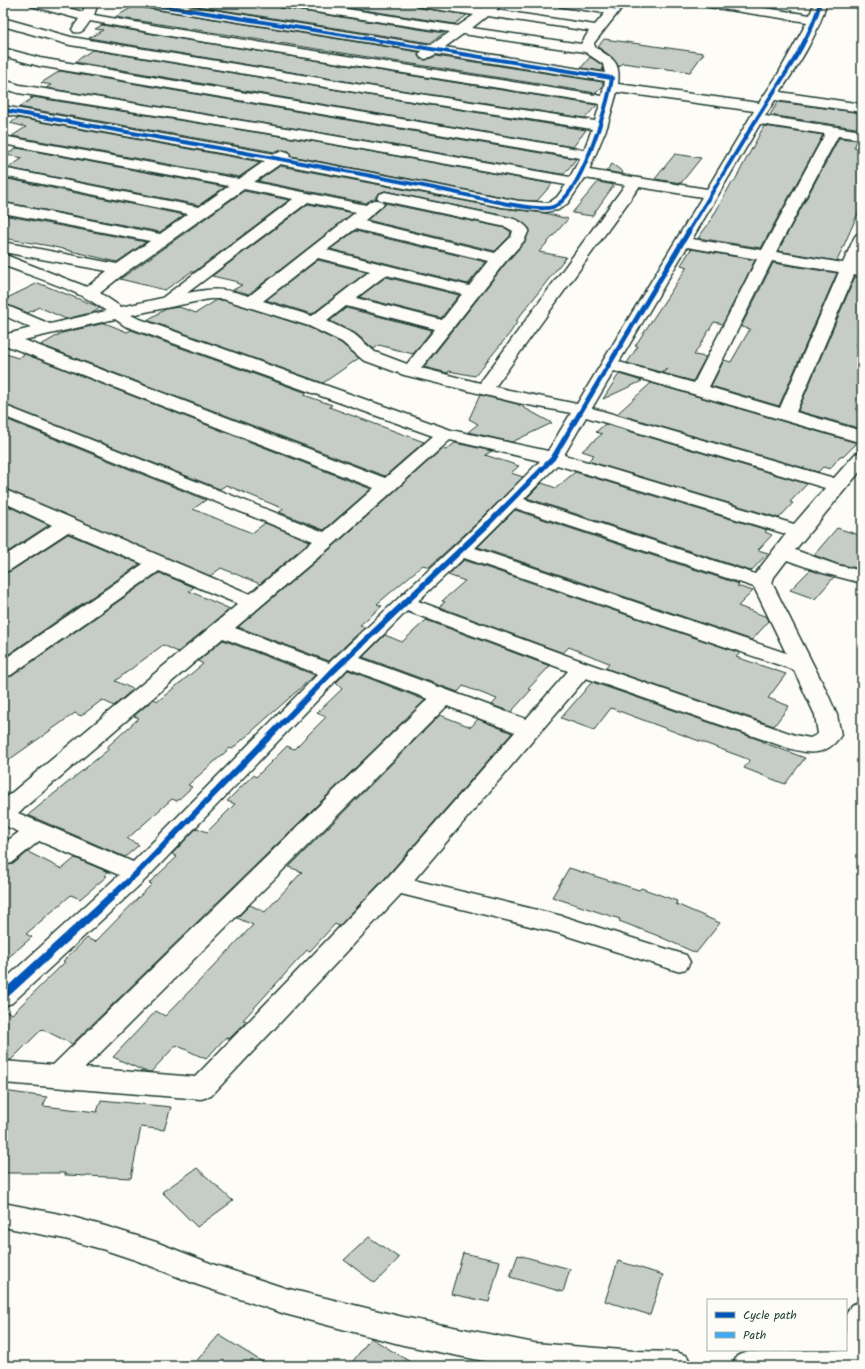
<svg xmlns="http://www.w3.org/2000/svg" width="865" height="1369" font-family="Kalam,sans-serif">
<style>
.building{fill:#c6cdc7;stroke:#1f3d34}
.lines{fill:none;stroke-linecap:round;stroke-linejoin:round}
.minor-casing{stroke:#1f3d34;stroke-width:3}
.minor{fill:#fdfcf7;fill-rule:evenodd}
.quiet{stroke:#3fa9f5;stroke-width:3;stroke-dasharray:6 3;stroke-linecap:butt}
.cycleway-far3-casing{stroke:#fdfcf7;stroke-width:5.5}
.cycleway-far2-casing{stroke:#fdfcf7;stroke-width:7}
.cycleway-far1-casing{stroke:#fdfcf7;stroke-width:8}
.cycleway-casing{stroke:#fdfcf7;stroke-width:10}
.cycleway-far3{stroke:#0057b8;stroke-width:4}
.cycleway-far2{stroke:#0057b8;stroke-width:5}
.cycleway-far1{stroke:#0057b8;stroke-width:6}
.cycleway{stroke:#0057b8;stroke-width:8}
</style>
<rect width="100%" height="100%" fill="#fdfcf7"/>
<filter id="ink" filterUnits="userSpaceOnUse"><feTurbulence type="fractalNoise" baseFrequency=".025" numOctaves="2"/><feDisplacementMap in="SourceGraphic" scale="8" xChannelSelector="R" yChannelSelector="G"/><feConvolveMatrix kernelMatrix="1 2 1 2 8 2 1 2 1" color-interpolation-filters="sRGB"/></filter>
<g filter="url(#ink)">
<path class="building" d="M178 3H275L277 7 282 8 444 33 430 43Z
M317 3H400L415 5 421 8 467 15 455 24Z
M138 4 141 7 145 8 419 52 418 55 420 59 426 60 436 56 603 82V86L596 93 115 17Z
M102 25 181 39 597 105 585 118 374 86 89 38 103 30 95 29Z
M604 39 704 53 690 72 622 63 619 67 612 57 598 47Z
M92 50 374 96 586 130 573 147 75 62Z
M590 57 602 65 603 71 581 68Z
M60 71 576 159 564 174H561L311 131 46 88 51 85 41 83Z
M32 97 311 141 552 184 537 201 519 200 291 156 289 151 283 150 275 152 19 107 33 98H30Z
M778 102 862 113V129L770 115Z
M18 118 261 162 239 177 12 136 26 127 10 123Z
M764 126 823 135 761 248 698 238 710 222 732 182H734Z
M839 138 858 140 854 147 862 148V204L837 261 778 251Z
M17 148 225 187 199 205 8 168 23 158 6 155Z
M675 154 701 158 681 183 655 179Z
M612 164 623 172 622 174 606 171Z
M280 166 502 208 545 213 568 219 539 252 566 257 516 321H518L510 333 475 376 449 371 448 373 424 367 506 263 525 242 530 229 521 221 510 217 385 191 379 193 376 196V199L371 200 366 203 258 181Z
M3 178 184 215 160 232 3 202Z
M598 182 614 185 592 216 572 213Z
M244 191 289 200 194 272H191L165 290 120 279Z
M385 203 505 228 511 232 510 236 495 251 367 220 385 205Z
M308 204 353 213 249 294 233 290 242 285 236 283 238 282 212 276Z
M3 215 146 242 117 262 50 246 3 238Z
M355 231 486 262 468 284 330 249Z
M691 249 755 260 723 324 714 322 694 355 706 357 693 381 662 373 667 369 660 372 627 363 638 346H635L687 267 681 265Z
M318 260 367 272 312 314 266 300Z
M773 263 837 273 779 406 711 386 724 360 731 362 750 329 741 327Z
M386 277 459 295 441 318 359 297Z
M855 277H862V329L856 345 862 346V429L798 411Z
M38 283 94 305 100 308 94 312 66 319 39 307 28 313 3 303V300Z
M217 300H223L308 327 341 343 359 358 323 383 147 320 166 309 179 307 196 313Z
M346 308 432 330 413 354 379 345 374 349 355 333 330 321Z
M105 323 127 332 131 330 307 393 304 395 332 405 329 407 424 442 385 476 41 345 62 333Z
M3 353 18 358 25 354 371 489 324 530 279 512 284 509 226 485 220 489 3 404Z
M619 374 642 381 603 399Z
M651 383 857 443 843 457 840 456 830 469 823 467 818 472 617 414Z
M480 395 517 404 552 423 512 442 468 432 478 424 469 419Z
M3 418 206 500 193 509 252 533 265 523 310 541 260 584 221 568 210 576 3 488Z
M605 424 807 484 790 502 793 503 779 518 588 461 594 455 582 451 602 434 596 432Z
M455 443 492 451 485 455 519 466 511 473 523 477 477 523 429 567 423 565 377 604 382 606 360 625 365 627 329 661 238 627 335 545 442 449 446 450Z
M575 472 767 530 765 532 772 535 758 550 768 553 751 571 527 498 542 483 556 488Z
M3 504 49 525 3 555Z
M515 510 739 584 737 586 753 591 738 606 767 617 769 621 752 640 478 547Z
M837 528 862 536V569L837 564 814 555Z
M68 534 140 564 3 658V573L11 571Z
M464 560 740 653 736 657 786 674 768 698 789 706 774 726 605 668 609 663 569 647 563 653 439 607 445 602 442 601 465 581 448 575Z
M810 570 834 577 815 599 790 590Z
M159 573 194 587 189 591 230 609 178 652 163 645 115 681 133 689 114 706 102 700 81 716 75 713 3 764V678L12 676Z
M426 620 550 666 528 689 531 690 511 712 492 705 497 699 463 686 458 692 363 657 385 635 402 642Z
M223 640 315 675 232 749 230 748 188 785 192 787 177 801 172 799 127 839 139 845 125 857 28 815 109 749 106 748 139 718 134 716 154 699 158 701 203 664 198 661Z
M348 670 425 700 72 1044 42 1029 11 1060H3V1010L12 1014 65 962 63 961 87 938 95 942 152 884 149 883 177 857 172 854 197 828 207 832 235 804 227 801 253 775 256 777 287 746 294 749 326 717 317 713 342 689 336 683Z
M592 682 763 741 762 742 805 758 785 784 744 768 750 760 611 708 594 730 561 718Z
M440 715 471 727 478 719 512 733 386 877 339 926 335 924 310 951 307 950 243 1020 247 1021 229 1039 226 1037 206 1059 176 1045 151 1072 144 1071 113 1057 156 1011 165 1016 214 966 253 925 237 918 250 905 265 912 302 872 289 867Z
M28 852 62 869 75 858 108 872 104 875 107 876 80 899 71 895 26 934 32 937 3 962V866L13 864Z
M569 868 639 890 641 888 677 901 676 904 720 923 696 953 656 935 619 921 620 919 552 897Z
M3 1091 47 1097 43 1106 97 1112 101 1100 171 1107 164 1130 141 1127 131 1178 65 1175V1173H3Z
M197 1168 233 1201 197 1227 162 1192Z
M369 1237 399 1258 375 1283 344 1260Z
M463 1253 500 1261 489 1302 451 1294Z
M518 1255 570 1269 563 1292 510 1277Z
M618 1261 663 1275 650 1315 605 1301Z
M219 1335 269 1366H192Z
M371 1338 417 1366H349Z"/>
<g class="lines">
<g class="minor-casing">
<path id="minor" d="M29 3H49L83 12 86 3H98L94 15 181 30 602 96 605 81 436 54 426 59 421 58 419 55 422 51 145 7 141 6 139 3H168L431 45 450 32 282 7 278 6 276 3H307L458 26 474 15 421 7 417 6 415 3H446L483 8 490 3H504L496 10 595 25 605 13 563 7 559 6 557 3C577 3 598 2 618 7L620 10 594 43 595 47C612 59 621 60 618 84L759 103 777 76 807 22 709 7 705 6 703 3H734L810 15 814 3H826C819 34 798 65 780 92L862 104V112L775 100 765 116 862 131V139L838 136 776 252 843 263 854 238 856 235 862 233V257L858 266H862V276L854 275 796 412 862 431V443L614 371 592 408 834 478 855 454 862 452V469L795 550 837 565 862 571V583L823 573 787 560 774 577 772 583 826 690 837 715 841 735C825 760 803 753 779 745L586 678 414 880 562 916 686 955 690 962 686 969 677 971 558 933 401 894 211 1096 201 1099 3 1083V1061L53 1065 428 699 348 668 146 879 12 1003 3 1006V981L119 875 39 841 12 863 3 865V844L19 832 3 825V800L238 604 159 571 11 675 3 677V660L143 564 68 532 10 570 3 572V557L52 525 3 502V489L250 594 313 541 3 416V405L324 532 374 488 5 345H3V335L31 328 3 315V304L50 324 106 311C78 289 35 278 3 265V254L87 287 107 271 3 252V242L117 264 150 241 3 213V203L160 234 188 214 3 176V168L199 207 229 186 3 144V136L239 179 265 161 3 114V106L275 154 283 151 288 152 290 155 289 157 519 201 549 203 557 197 566 185 311 140 18 93 3 88V80L20 85 311 132 570 177 580 158 39 66 3 56V48L40 58 584 150 592 129 374 95 70 45 3 26V18L71 37 374 87 595 121 600 104 181 38 90 21C85 28 83 34 74 32L72 29 79 19 31 6ZM487 16 589 31 581 44 472 28ZM463 34 585 52 603 64 605 73 445 47ZM617 92 754 111 707 189 589 170 607 127ZM760 124 825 134 762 250 692 239ZM280 164 502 207 545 212 558 210 568 203 585 178 625 185 480 383 421 368 505 262 524 241 529 230C524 223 518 220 510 218L385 192 380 194 377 197 380 200 506 227 513 231 511 237 495 253 364 221 384 204 381 201C374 199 371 200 366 205L254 182ZM639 187 702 197 577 404 495 387ZM244 189 293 199 162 298 121 307 100 293 126 272ZM308 202 356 212 249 296C222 288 215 288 187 293ZM355 229 489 261 469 286 327 250ZM687 247 757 259 694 383 619 362ZM318 258 370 271 312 316 263 301ZM772 261 839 272 780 408 709 387ZM386 275 462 294 442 320 356 298ZM209 299H223L309 326 342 342 363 360 404 375 518 403 571 413 548 451 451 430 137 318 131 315ZM346 306 435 329 407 364 375 352 354 334 327 321ZM115 319 125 326 433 436 385 478 24 340ZM586 417 825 488 794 524 564 455ZM450 440 540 461 478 524 329 663 235 628 334 544ZM557 465 786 534 755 574 524 499ZM515 508 754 587 786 653 475 548ZM464 558 794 670 815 715 818 734 810 738 795 735 590 664 418 601ZM407 611 568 671 526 719 360 658ZM223 638 318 674 133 862 18 813ZM447 706 515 732 387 878 195 1077 85 1068Z
M3 1203 65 1215 105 1226 156 1242 215 1265 285 1288 403 1317 534 1343 635 1351 676 1352 687 1356 692 1366H509L403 1345 285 1314 198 1285 138 1261 105 1250 65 1239 3 1227Z
M862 1301V1350L860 1354H862V1366H732L737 1356 748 1352 846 1350V1315L851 1305Z"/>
</g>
<use href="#minor" class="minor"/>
<path class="quiet" d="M614 10 621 3"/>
<g class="cycleway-far3-casing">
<path id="cycleway-far3" d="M3 110C151 137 301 161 448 191 468 195 537 213 553 207 580 197 608 106 612 78L145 3
M688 232C711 195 733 157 756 120 777 85 810 42 820 3"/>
</g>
<g class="cycleway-far2-casing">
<path id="cycleway-far2" d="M487 525 553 458 689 231"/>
</g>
<g class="cycleway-far1-casing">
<path id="cycleway-far1" d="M110 898 137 873 332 672 488 524"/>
</g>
<g class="cycleway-casing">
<path id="cycleway" d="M3 996 111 897"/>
</g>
<use href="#cycleway-far3" class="cycleway-far3"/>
<use href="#cycleway-far2" class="cycleway-far2"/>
<use href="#cycleway-far1" class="cycleway-far1"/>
<use href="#cycleway" class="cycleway"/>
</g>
</g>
<rect width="865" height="1369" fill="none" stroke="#fdfcf7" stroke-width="16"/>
<rect x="8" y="8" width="849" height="1353" fill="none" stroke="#1f3d34" stroke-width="1.5" filter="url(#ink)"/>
<rect x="707" y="1299" width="140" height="52" fill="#fdfcf7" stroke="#a4b0a9"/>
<rect x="715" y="1312" width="20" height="6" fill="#0057b8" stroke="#a4b0a9"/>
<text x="743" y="1319" font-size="12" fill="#1f3d34">Cycle path</text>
<rect x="715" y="1332" width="20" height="6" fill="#3fa9f5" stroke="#a4b0a9"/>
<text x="743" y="1339" font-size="12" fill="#1f3d34">Path</text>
</svg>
